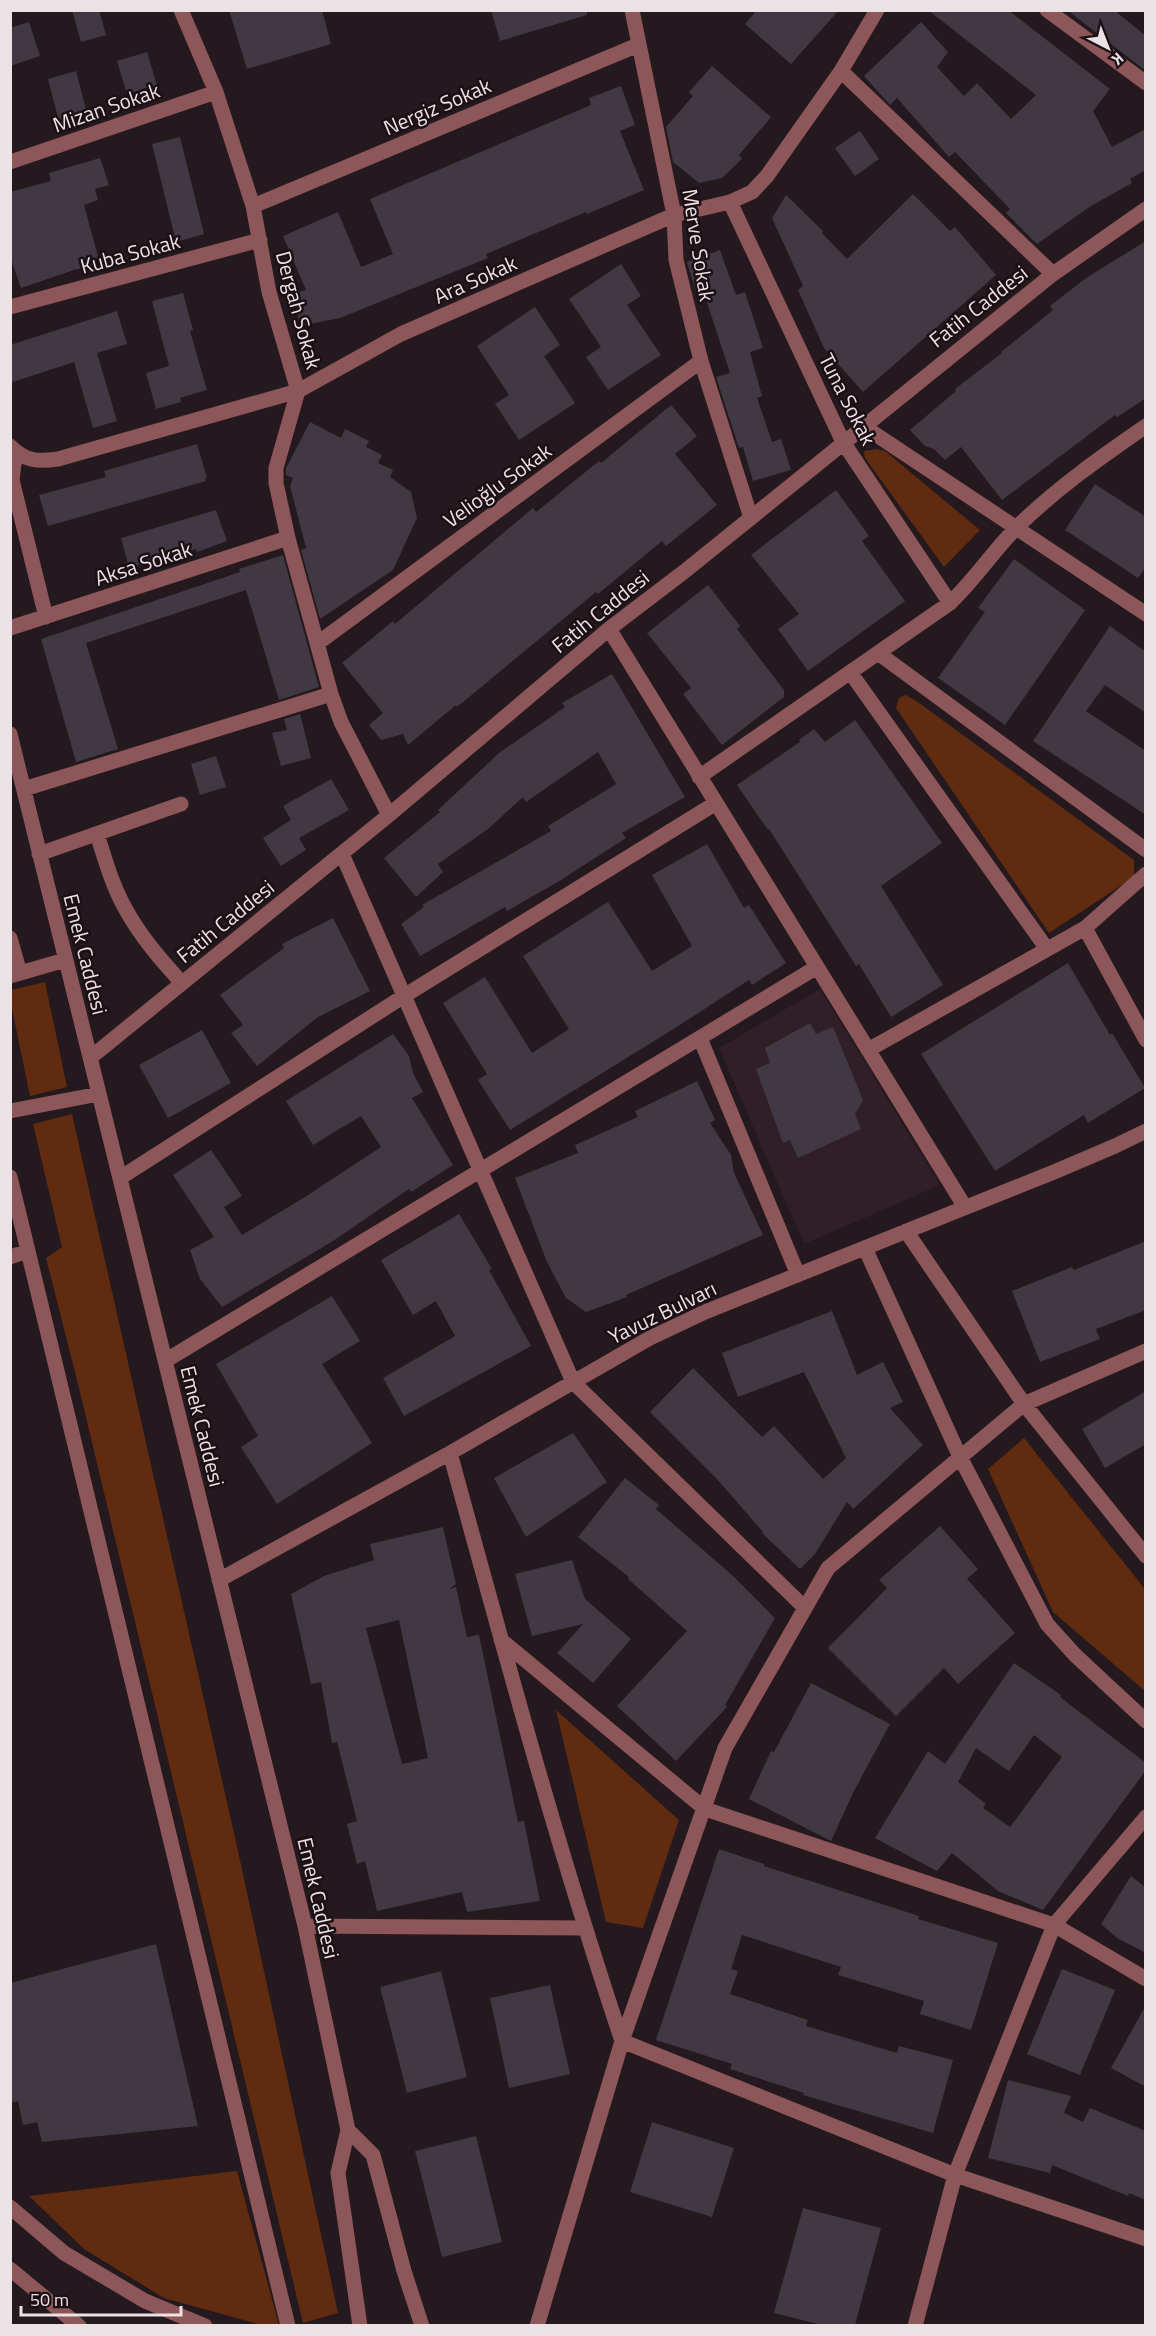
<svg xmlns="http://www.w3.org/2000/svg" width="1156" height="2336" font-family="'Titillium Web',sans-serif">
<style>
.built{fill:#311f27}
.green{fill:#602b0e}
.building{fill:#403842;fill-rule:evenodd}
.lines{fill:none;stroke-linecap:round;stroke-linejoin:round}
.minor{stroke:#8d5658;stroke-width:15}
.labels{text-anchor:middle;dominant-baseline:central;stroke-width:5;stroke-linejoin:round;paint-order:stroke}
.street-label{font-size:21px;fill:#ebe2e6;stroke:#1b1015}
</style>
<rect width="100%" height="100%" fill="#24191e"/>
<path class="built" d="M820 989 940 1185 804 1244 719 1048Z"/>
<path class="green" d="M877 449 885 451 980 530 944 567 865 458 864 451Z
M905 695 915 700 1134 860V877L1049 933 896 708 899 698Z
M45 982 67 1087 30 1096 11 1004V990Z
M72 1114 238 1851 338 2313 303 2323 78 1384 46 1258 62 1247 33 1124Z
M1024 1438 1145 1589V1691L1053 1612 988 1469Z
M556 1710 679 1820 643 1928 606 1922Z
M237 2171 279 2325H261L164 2298 84 2249 29 2196Z"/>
<path class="building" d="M72 10H99L106 35 81 42Z
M229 10H322L331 44 247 69Z
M491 10H587V15L500 41Z
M757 10H839L791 64 745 24Z
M928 10H1008L1110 89 1093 111 1112 147 1146 129V170L1130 179 1132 183 1091 206 1037 244 1006 213 1010 209 955 152 949 157 897 98 890 105 864 76 921 22 948 52 937 67 964 96 977 83 1011 119 1036 95Z
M1067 10H1114L1146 36V71Z
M29 22 40 56 10 66V28Z
M147 52 157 85 127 94 117 61Z
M712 66 771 117 739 155 742 159 722 178 699 183 673 162 666 127 693 96 689 92Z
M76 71 87 113 59 121 48 79Z
M621 86 635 125 620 131 644 190 587 214 586 212 486 254 488 258 340 318 300 326 293 293 306 290 283 236 338 212 361 267 393 254 370 199 591 105 589 98Z
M860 131 879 159 855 176 835 148Z
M180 137 204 234 176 242 152 144Z
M100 158 109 185 95 189 98 200 84 205 100 264 74 270 21 288 10 256V192L51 181 49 173Z
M913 194 950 231 955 227 996 275 863 392 824 348 798 290 803 286 772 218 786 195 823 231 822 233 847 259Z
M1146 241V398L1117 417 1115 415 1002 500 961 447 945 460 934 449 925 446 910 430 956 391 955 389 1002 353 1001 352 1053 310 1050 306 1086 278Z
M720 250 736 295 745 292 763 348 750 352 762 396 757 398 772 442 781 439 791 470 753 481 743 447 739 448 716 377 730 373 703 290 696 292 687 262Z
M621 264 641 296 627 305 661 355 608 390 586 357 601 347 569 299Z
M183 293 193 330 190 331 207 390 180 398 181 402 156 409 146 373 169 366 152 301Z
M535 307 560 345 544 356 575 403 519 440 495 404 509 395 477 346Z
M117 311 127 344 97 353 117 421 93 428 74 362 10 383V345Z
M671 405 697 436 675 454 717 505 666 546 662 541 598 594 596 592 457 707 456 705 408 745 403 734 381 740 369 725 383 713 342 663 393 621 395 624 533 508 536 512 599 461 601 463Z
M310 422 341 438 345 429 369 441 366 447 382 455 378 463 393 470 390 477 411 492 417 518 393 570 320 619 301 550 306 548 290 486 293 478 286 475V468Z
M197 444 207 478H205L206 481 48 526 39 495 106 477 104 471Z
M1095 484 1146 517V567L1138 578 1065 530Z
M836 490 869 536 862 541 905 601 808 671 778 629 799 614 751 555Z
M216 510 227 541 197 552 196 549 129 568 121 538Z
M283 555 319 687 279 700 246 590 86 643 118 749 76 762 41 639 240 572 239 569Z
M1014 559 1085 610 1005 725 938 678 985 612 978 608Z
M708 585 740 626 737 629 784 690V697L722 745 683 694 691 688 647 633Z
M1110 626 1146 652V713L1105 685 1086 711 1146 751V815L1033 741Z
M612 674 685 797 622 833 626 838 561 880 507 911 505 907 420 956 401 924 424 907 422 905 551 831 548 826 616 784 598 752 526 802 523 797 488 829 438 864 443 872 416 897 384 858 440 812 438 810 499 753 565 707 562 703Z
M300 714 311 758 281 766 272 733 287 730 284 719Z
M855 720 942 843 881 886 943 985 891 1017 859 964 856 966 769 829 768 830 737 785 800 742 799 740 814 729 825 742Z
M216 756 226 787 200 795 191 764Z
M331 779 349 810 299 838 306 850 281 866 263 838 291 820 283 806Z
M707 844 744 908 749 905 786 963 752 985 749 980 672 1030 510 1130 478 1080 487 1074 443 1003 485 977 532 1053 569 1029 523 956 608 902 652 971 692 946 652 875Z
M333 918 370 991 318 1017 257 1066 231 1033 243 1025 220 995 284 948 282 944Z
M1068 963 1110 1035 1112 1033 1145 1088 1088 1123 1084 1115 995 1171 921 1054Z
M810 1023 816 1034 833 1027 863 1100 855 1114 861 1129 798 1158 790 1140 783 1143 756 1069 770 1063 765 1048Z
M202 1030 231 1083 168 1118 139 1065Z
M393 1034 409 1056 413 1073 423 1092 412 1098 453 1165 411 1192 409 1189 333 1241 222 1307 200 1279 190 1250 214 1237 173 1175 211 1150 242 1196 224 1207 242 1235 305 1197 381 1147 361 1116 313 1145 286 1101Z
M697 1081 715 1120 710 1123 731 1155 734 1173 763 1235 626 1295 627 1297 586 1312 566 1298 547 1262 515 1178 578 1153 575 1145 638 1117 635 1111Z
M459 1214 492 1269 489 1270 531 1346 404 1416 383 1378 455 1336 436 1301 413 1315 381 1260Z
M1146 1241V1310L1096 1329 1100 1339 1040 1362 1012 1291 1072 1267 1074 1270Z
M332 1296 360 1341 322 1364 372 1443 277 1504 241 1447 258 1436 216 1364Z
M832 1311 857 1375 883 1362 903 1402 890 1408 923 1445 853 1509 847 1502 815 1554 800 1569 762 1533 763 1532 717 1479 650 1412 693 1368 762 1437 774 1426 823 1479 846 1458 804 1372 738 1397 722 1353Z
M1146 1391V1444L1105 1468 1082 1429Z
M573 1433 607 1482 526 1537 494 1478Z
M625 1478 659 1505 656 1509 732 1575 775 1618 725 1705 727 1707 676 1761 617 1706 687 1631 628 1579 629 1577 578 1537Z
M940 1526 978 1569 967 1579 1015 1633 958 1684 944 1668 896 1716 828 1648 887 1588 879 1580Z
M443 1527 456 1584 449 1589 456 1587 467 1637 479 1635 518 1822 524 1821 540 1901 467 1912 462 1892 377 1911 365 1861 357 1864 347 1824 357 1821 337 1742 332 1743 321 1682 311 1684 291 1594 324 1576 374 1560 370 1544ZM399 1620 428 1758 402 1764 366 1628Z
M572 1560 585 1599 631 1639 593 1683 557 1653 583 1624 532 1636 515 1574Z
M1014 1663 1061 1695 1060 1697 1146 1763V1770L1043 1910 998 1891 952 1853 937 1871 875 1838 928 1751 945 1764ZM1034 1735 1062 1757 1010 1827 983 1808 986 1804 958 1782 976 1748 1009 1771Z
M811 1683 890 1724 854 1791 831 1841 749 1799 771 1751 774 1752Z
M719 1849 764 1864V1866L919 1916 918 1919 998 1943 971 2030 920 2014 924 2001 838 1975 841 1967 742 1935 731 1969 738 1971 730 1994 808 2020 806 2026 897 2053 899 2046 953 2060 933 2133 803 2095 804 2093 730 2069 732 2064 656 2040Z
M1131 1876 1146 1888V1953L1117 1938 1101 1924Z
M156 1944 198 2126 42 2142 37 2122 23 2125 18 2101 10 2103V1983Z
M1062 1969 1115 1990 1080 2075 1027 2054Z
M441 1971 467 2077 407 2093 380 1987Z
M550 1985 570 2074 509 2088 490 1998Z
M1146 2005V2087L1111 2068Z
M1008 2080 1071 2096 1064 2113 1083 2122 1090 2108 1146 2131V2200L1129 2193 1128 2196 1052 2165 1050 2173 988 2158Z
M652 2122 734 2148 712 2217 630 2192Z
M476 2136 502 2242 442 2257 415 2151Z
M803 2208 881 2228 855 2325H822L774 2313Z"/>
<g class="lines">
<path class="minor" d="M181 10 216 92 253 206 269 292 298 391 276 468V483L288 538 331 694 341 722 389 815
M632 10 674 215 676 260 701 361 751 518
M1047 10 1146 83
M841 71 1053 274
M10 162 216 92
M730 202 843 442 950 603
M253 206 638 45
M10 307 260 240
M863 426 1146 614
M10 446C25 461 37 462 58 459L298 391 401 334 674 215 730 202 752 192 767 176 841 71 877 10
M18 453 14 464 12 480 46 617
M10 628 288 538
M609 629 965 1207
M318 643 701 361
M878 653 1146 850
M850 672 1047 949
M10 734 305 1926 348 2130
M699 777 950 603C975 579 994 550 1018 526 1057 488 1101 457 1146 426
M24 789 331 694
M97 834C105 859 112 885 125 908 140 936 161 960 182 983
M39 854 181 804
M342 854 573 1382 805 1608
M1085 928 1146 1040
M10 938 20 973
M10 976 65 960
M700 1038 798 1275
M868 1050 1085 928 1146 874
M90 1058 389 815 609 629 685 571 1053 274 1146 209
M10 1111 99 1094
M10 1177 28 1251
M120 1178 404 996 716 803
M906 1231 1024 1404 1146 1556
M865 1248 960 1457 1047 1624 1075 1655 1146 1721
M10 1257 28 1251 288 2326
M165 1361 817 967
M450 1453C504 1650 557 1847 622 2041L955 2175 1146 2239
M219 1580 450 1453 650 1338 705 1312 1054 1172 1115 1146 1146 1131
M501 1640 705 1809 1054 1925 1146 1979
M305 1926 584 1928
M10 2207 64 2253 145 2301 205 2326
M10 2269 79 2326
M360 2326 338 2173 348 2130 373 2155 404 2271 422 2326
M537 2326 622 2041 725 1748 828 1568 1024 1404 1146 1351
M915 2326 955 2175 1054 1925 1146 1817"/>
</g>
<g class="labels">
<g class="street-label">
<text transform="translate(437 106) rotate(-23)">Nergiz Sokak</text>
<text transform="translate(106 107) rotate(-19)">Mizan Sokak</text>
<text transform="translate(699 245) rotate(81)">Merve Sokak</text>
<text transform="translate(130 253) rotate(-15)">Kuba Sokak</text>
<text transform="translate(475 279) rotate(-24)">Ara Sokak</text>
<text transform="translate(978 306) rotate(-38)">Fatih Caddesi</text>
<text transform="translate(299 310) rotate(75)">Dergah Sokak</text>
<text transform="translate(848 399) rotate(63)">Tuna Sokak</text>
<text transform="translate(497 485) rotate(-36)">Velioğlu Sokak</text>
<text transform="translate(143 563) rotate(-18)">Aksa Sokak</text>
<text transform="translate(600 611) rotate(-39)">Fatih Caddesi</text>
<text transform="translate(225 921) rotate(-39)">Fatih Caddesi</text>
<text transform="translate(86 954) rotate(76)">Emek Caddesi</text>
<text transform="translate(662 1312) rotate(-26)">Yavuz Bulvarı</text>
<text transform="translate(203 1426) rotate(76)">Emek Caddesi</text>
<text transform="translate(319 1898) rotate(77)">Emek Caddesi</text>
</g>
</g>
<rect width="1156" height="2336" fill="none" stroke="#ebe2e6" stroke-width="24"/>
<g transform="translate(1108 48) rotate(138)" stroke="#1b1015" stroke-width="4.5" paint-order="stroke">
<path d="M0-4.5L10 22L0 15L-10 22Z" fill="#ebe2e6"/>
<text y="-9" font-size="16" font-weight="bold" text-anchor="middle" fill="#ebe2e6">K</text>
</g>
<path d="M21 2306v9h160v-9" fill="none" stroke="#ebe2e6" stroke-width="3"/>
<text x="30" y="2306" font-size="18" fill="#ebe2e6" stroke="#1b1015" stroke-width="4.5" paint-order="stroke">50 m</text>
</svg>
